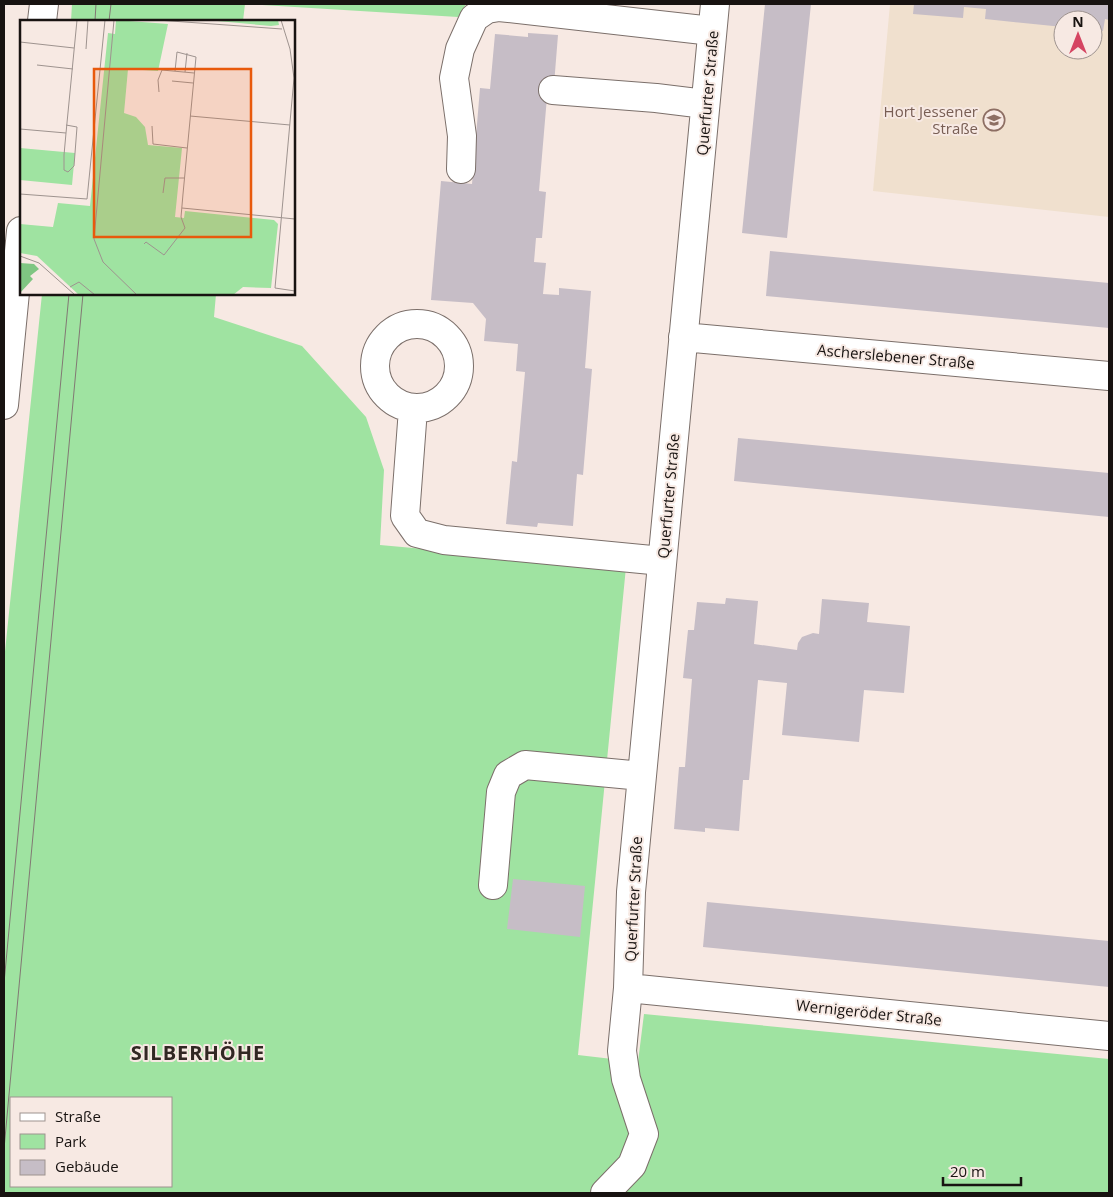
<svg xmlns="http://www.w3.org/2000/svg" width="1113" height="1197" font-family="'Open Sans',sans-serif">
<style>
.education{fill:#f0e0ce;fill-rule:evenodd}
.green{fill:#9fe3a1;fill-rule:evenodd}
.building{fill:#c6bdc6}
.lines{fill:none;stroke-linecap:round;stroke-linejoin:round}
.minor-casing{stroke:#7b6f6a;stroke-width:30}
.minor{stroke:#fff;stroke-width:28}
.tram{stroke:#827874;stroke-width:1}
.labels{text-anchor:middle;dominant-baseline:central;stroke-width:4;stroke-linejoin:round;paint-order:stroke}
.street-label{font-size:15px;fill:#181311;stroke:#f7e9e3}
.education-label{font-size:15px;fill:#785e54;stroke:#f7e9e3;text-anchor:end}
.district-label{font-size:20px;font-weight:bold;letter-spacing:1px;fill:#312723;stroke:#f7e9e3}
.inset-road{fill:none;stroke:#9e938f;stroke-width:1}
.view{fill:#e8590c;fill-opacity:0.15;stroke:#e8590c;stroke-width:2.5}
.inset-edge{fill:none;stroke:#181311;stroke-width:2.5}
</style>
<rect width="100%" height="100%" fill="#f7e9e3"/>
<path class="education" d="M890 4H1109V217L873 191ZM1063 20H1093V50H1063Z"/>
<path class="green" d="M72 4H466L458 17 245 4 243 21H71Z
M42 294H216L214 317 302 346 366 417 384 470 380 545 626 567 578 1055 638 1062 644 1014 1109 1059V1193H4V661ZM11 1098H171V1186H11Z"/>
<path class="building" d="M765 4H811L787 238 742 233Z
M914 4H1109V20L1105 19 1103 31 1093 30V20H1063V27L985 19 986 9 964 7 963 18 913 14Z
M528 33 558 35 553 97H547L539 191 546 192 542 238H536L534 262 546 263 543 294 559 295V288L591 291 585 368 592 369 583 475 577 474 573 526 538 523 537 527 506 524 512 461 517 462 525 372 516 371 518 344 484 341 486 319 473 303 431 300 441 181 472 184 480 88 490 89 495 34 528 37Z
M770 251 1109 283V328L766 296Z
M738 438 1109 473V517L734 481Z
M726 598 758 601 754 644 797 650 798 643 802 637 813 633 819 634 822 599 869 603 867 622 910 626 904 693 864 690 859 742 782 735 787 683 758 680 749 780H743L739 831 705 828V832L674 829 679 767H685L692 679 683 678 688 630H694L697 602 725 604Z
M513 879 585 886 580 937 507 929Z
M707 902 1109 941V987L703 947Z"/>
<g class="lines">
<g class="minor-casing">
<path id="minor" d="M42 21 44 4
M553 90 656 98 705 104
M461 169 462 136 454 78 460 49 474 18 487 9 499 7 712 31
M375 366a42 42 0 1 1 84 0a42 42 0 1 1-84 0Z
M683 337 1109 376
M4 405 21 231
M413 409 405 516 417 533 444 540 662 561
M493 885 501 792 508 775 525 765 642 776
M628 988 1109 1036
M605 1193 632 1165 644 1134 626 1079 622 1051 628 988 631 892 715 4"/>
</g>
<use href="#minor" class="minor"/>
<path class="tram" d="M95 21 96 4
M109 21 111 4
M4 983 69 294
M4 1149 83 294"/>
</g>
<defs>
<g id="school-ring" transform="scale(1.125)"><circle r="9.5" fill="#f7e9e3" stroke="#8d6e63" stroke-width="1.5"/><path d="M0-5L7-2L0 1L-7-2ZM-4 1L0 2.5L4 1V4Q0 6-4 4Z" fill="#8d6e63"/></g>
</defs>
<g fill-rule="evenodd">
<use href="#school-ring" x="994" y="120"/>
</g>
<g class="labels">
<g class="street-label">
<text transform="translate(707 93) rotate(-85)">Querfurter Straße</text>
<text transform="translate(896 356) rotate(5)">Ascherslebener Straße</text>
<text transform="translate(668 496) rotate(-85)">Querfurter Straße</text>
<text transform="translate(633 899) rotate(-87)">Querfurter Straße</text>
<text transform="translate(869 1012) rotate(6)">Wernigeröder Straße</text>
</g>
<g class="education-label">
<text x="978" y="111">Hort Jessener<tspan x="978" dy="17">Straße</tspan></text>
</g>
<g class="district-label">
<text x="198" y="1052">SILBERHÖHE</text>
</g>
</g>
<g transform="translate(20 20)">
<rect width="275" height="275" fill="#f7e9e3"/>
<path d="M96 0 148 4 138 51 108 49 104 93 116 97 125 107 128 125 162 128 155 197 164 198 165 191 254 200 258 204 251 268 223 267 213 275H59L17 236 0 233V204L33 207 38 183 70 186 88 13 95 14ZM186 0H258L259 5 251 6ZM0 128 55 133 52 165 0 160Z" fill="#9fe3a1"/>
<path d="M0 243 14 244 19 249 10 256 13 259 0 273Z" fill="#7fc682"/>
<path class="inset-road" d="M94 0 74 219 83 242 117 275M137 0 262 9M261 0 270 29 274 58 255 268 275 271M0 22 54 28M66 29 68 0M17 45 53 49M165 52 167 33M152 61 173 63M139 72 138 60 142 50 174 53M170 96 270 105M46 105 57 107 54 146 48 152 44 150V135L46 113 57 0M132 106 133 124 167 128M0 109 46 113M143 173 145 158H164M0 174 67 179 85 0M162 188 275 199M124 224 126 222 144 235 165 208 161 197 163 174 176 37 157 32 155 51M0 236 19 243 55 275M50 267 59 262 75 275"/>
<path class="view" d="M74 49H231V217H74Z"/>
<rect width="275" height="275" class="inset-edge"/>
</g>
<rect width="1113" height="1197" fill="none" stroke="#181311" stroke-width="10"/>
<rect x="10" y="1097" width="162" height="90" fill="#f7e9e3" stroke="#9e938f"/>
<rect x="20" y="1113" width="25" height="8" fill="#ffffff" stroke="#9e938f"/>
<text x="55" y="1122" font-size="15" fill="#181311">Straße</text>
<rect x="20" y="1134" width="25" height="15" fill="#9fe3a1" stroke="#9e938f"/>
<text x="55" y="1147" font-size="15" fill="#181311">Park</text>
<rect x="20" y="1160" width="25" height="15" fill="#c6bdc6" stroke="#9e938f"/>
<text x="55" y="1172" font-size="15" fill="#181311">Gebäude</text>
<g transform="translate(1078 35)"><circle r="24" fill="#f7e9e3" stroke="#9e938f"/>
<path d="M0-4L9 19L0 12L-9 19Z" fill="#d54562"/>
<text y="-8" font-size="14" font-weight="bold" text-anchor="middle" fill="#181311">N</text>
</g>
<path d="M943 1177v8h78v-8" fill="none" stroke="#181311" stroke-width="2.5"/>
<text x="950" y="1177" font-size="15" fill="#181311" stroke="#f7e9e3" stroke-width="4" paint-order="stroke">20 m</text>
</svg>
